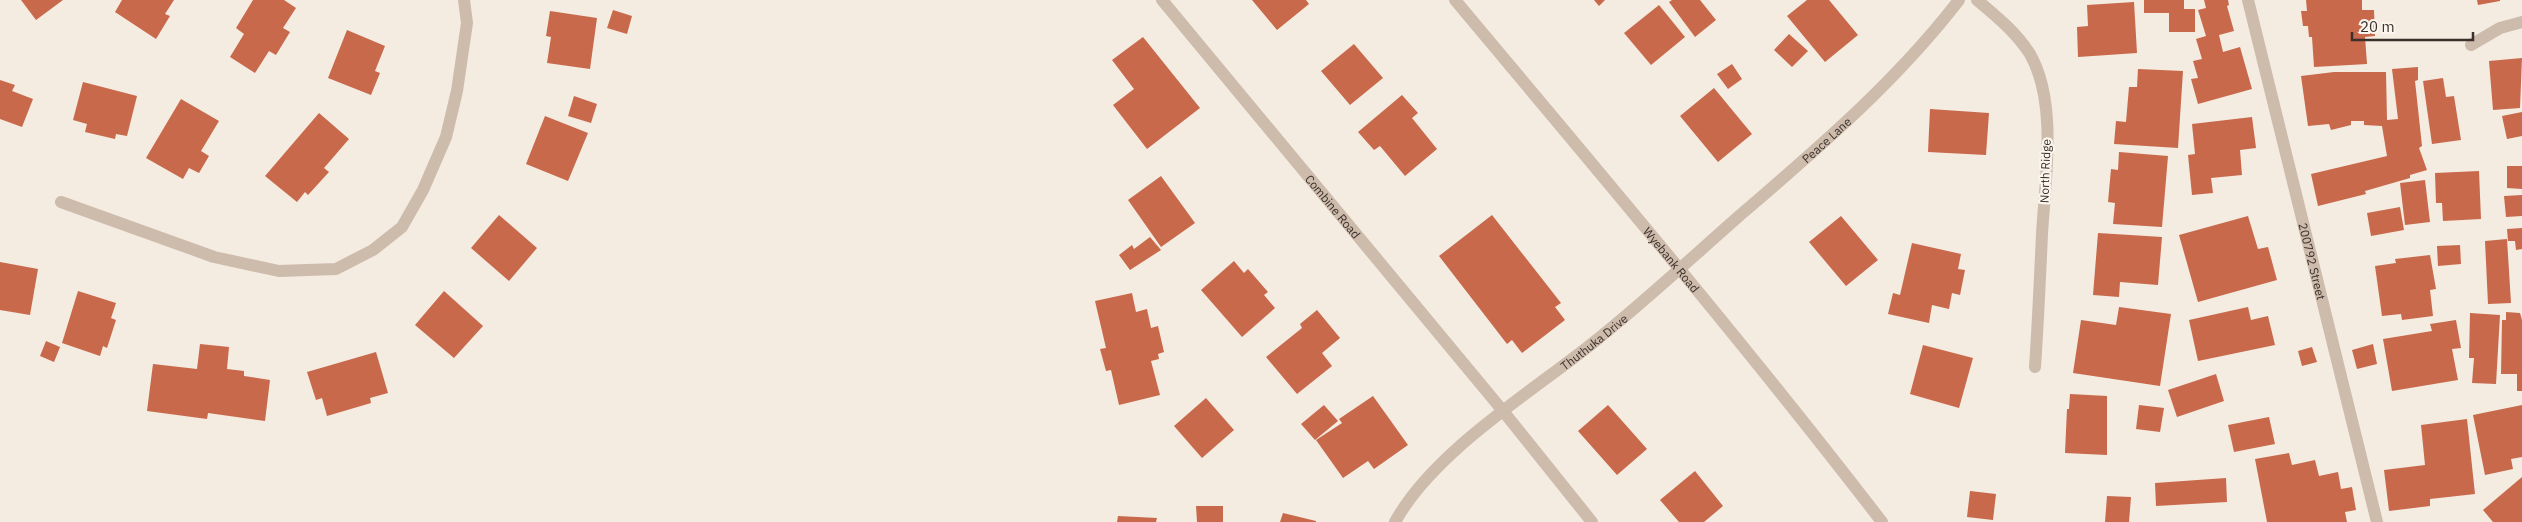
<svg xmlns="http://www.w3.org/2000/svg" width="2522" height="522" font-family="'IBM Plex Sans',sans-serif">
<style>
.building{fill:#c8694b}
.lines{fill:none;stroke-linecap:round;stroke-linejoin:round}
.minor{stroke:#cdbbac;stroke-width:12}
.labels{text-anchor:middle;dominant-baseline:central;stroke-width:4.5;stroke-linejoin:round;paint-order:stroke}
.street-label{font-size:12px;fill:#3b302b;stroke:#fbf5ee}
</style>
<rect width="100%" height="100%" fill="#f4ebe1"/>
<path class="building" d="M21 0H63L36 20Z
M122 0H174L165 14 170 16 156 39 115 12Z
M253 0H284L296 8 283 28 290 32 276 55 269 51 255 73 230 57 244 34 236 28Z
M1252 0H1306L1309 4 1277 30Z
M1594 0H1605L1599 6Z
M1672 0H1700L1716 20 1695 37 1669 2Z
M1807 0H1829L1858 35 1825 62 1787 16Z
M2144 0H2184V9H2195V32H2169V13H2144Z
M2204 0H2228L2229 5 2227 6 2234 31 2219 35 2223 52 2240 47 2252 89 2198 104 2191 79 2198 78 2193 61 2202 59 2196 39 2206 36 2198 10 2206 8Z
M2306 0H2362V10H2374L2375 36 2365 37 2367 64 2314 67 2312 37H2309L2308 26H2303L2301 11H2307Z
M2477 0H2500V1L2478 5Z
M2134 2 2137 53 2078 57 2077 27 2088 26 2087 5Z
M1659 5 1685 37 1651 65 1624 33Z
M613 10 632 16 627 34 607 28Z
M550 11 597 18 590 69 547 63 551 37 546 36Z
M347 30 385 46 375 71 380 73 371 95 328 78Z
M1789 34 1808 51 1792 67 1774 50Z
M1143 37 1200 108 1147 149 1113 105 1134 89 1112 60Z
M1354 44 1383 78 1350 105 1321 71Z
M2522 58 2520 108 2493 110 2489 61Z
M1732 64 1742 79 1728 89 1717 74Z
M2418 67V80L2415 81 2422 146 2419 148 2427 170 2410 175V178L2365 191 2366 194 2318 206 2311 174 2387 156 2382 126 2364 125V121H2351V125L2331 130 2329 124 2308 126 2301 76 2334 72H2386L2387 120 2398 119 2392 69Z
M2138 69 2183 71 2178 148 2114 144 2116 121 2126 122 2129 87H2137Z
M2443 78 2446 97 2454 96 2461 140 2432 144 2423 81Z
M0 80 15 85 12 91 33 99 22 127 0 119Z
M83 82 137 96 127 136 116 134 115 139 85 132 87 124 73 120Z
M1714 88 1752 134 1718 162 1680 116Z
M1402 95 1418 113 1412 118 1437 149 1405 176 1380 146 1374 150 1358 132Z
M574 96 597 104 591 123 568 116Z
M181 99 219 121 201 151 209 156 199 173 189 168 183 179 146 158Z
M1930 109 1989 113 1986 155 1928 152Z
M2522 112V136L2507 139 2502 116Z
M319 113 349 139 324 168 329 172 308 195 305 192 297 202 265 176Z
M545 116 588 133 568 181 526 164Z
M2252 117 2256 148 2240 150 2242 175 2211 178 2213 193 2192 195 2188 155 2195 154 2192 124Z
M2119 152 2168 156 2162 227 2113 224 2115 203 2108 202 2111 169 2118 170Z
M2507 166H2522V189L2507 188Z
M2479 171 2481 219 2443 221 2442 203H2436L2435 173Z
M1161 176 1195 223 1161 247 1128 200Z
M2425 180 2430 222 2405 225 2400 183Z
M2522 195V216L2506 217 2504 196Z
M2400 207 2404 230 2371 236 2367 213Z
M499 215 537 248 509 281 471 248Z
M1492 215 1561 303 1555 307 1565 320 1522 353 1512 340 1507 344 1439 256Z
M1841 216 1878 260 1846 286 1809 242Z
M2248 216 2258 249 2268 247 2277 280 2198 302 2179 235Z
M2522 228V249L2516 250 2515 241H2508L2507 229Z
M2098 233 2162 237 2158 285 2120 282 2119 297 2093 295Z
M1150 237 1161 250 1130 270 1119 255 1132 245 1134 249Z
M2507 239 2511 303 2488 304 2485 241Z
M1912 243 1961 254 1958 269 1965 270 1960 295 1952 293 1949 309 1932 305 1929 323 1888 314 1893 293 1900 295Z
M2460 245 2461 264 2438 266 2437 246Z
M2430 255 2436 289 2430 290 2433 316 2402 320 2401 314 2382 316 2375 266 2396 263 2395 259Z
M1234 261 1244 273 1248 269 1268 292 1264 295 1275 308 1242 337 1201 290Z
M0 262 38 269 30 315 0 310Z
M78 291 116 303 111 318 116 320 107 348 103 346 100 356 62 343Z
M444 291 483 326 454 358 415 325Z
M1132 293 1136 312 1147 309 1151 328 1158 326 1164 352 1158 354 1159 359 1151 361 1160 395 1119 405 1111 370 1106 371 1100 349 1106 348 1095 301Z
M2119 307 2171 314 2160 386 2073 373 2081 320 2116 325Z
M2248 307 2251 320 2268 316 2275 345 2198 361 2189 320Z
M1317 310 1340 338 1322 353 1332 366 1297 394 1266 357 1302 328 1300 324Z
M2506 312 2520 313 2522 320V391H2517V374H2501L2502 320H2506Z
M2470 313 2500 315 2496 384 2472 383 2474 358H2469Z
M2456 320 2461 348 2452 349 2458 380 2392 391 2383 339 2432 331 2430 324Z
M46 341 60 347 54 362 40 356Z
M200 344 229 347 227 369 244 371V376L270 380 265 421 208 413 207 419 147 411 153 364 197 369Z
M2373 344 2377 364 2357 369 2352 350Z
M1923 345 1973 358 1959 408 1910 394Z
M2312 347 2317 362 2302 366 2298 351Z
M376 352 388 393 370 398 371 403 327 416 322 398 316 400 307 372Z
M2216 374 2224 401 2177 417 2168 390Z
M2070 394 2107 396V455L2065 453 2067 409H2069Z
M1373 396 1408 445 1374 469 1368 461 1343 478 1316 440 1342 423 1339 419Z
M1206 398 1234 430 1202 458 1174 426Z
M1324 405 1338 421 1315 440 1301 424Z
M1608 405 1647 449 1617 475 1578 431Z
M2139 405 2164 408 2160 432 2136 429Z
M2522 405V457L2511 459 2513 469 2485 475 2473 415Z
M2269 417 2275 444 2234 452 2228 425Z
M2467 419 2475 494 2430 499V506L2389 511 2384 470 2425 465 2421 425Z
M2289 453 2292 465 2315 460 2319 476 2338 472 2341 489 2352 487 2356 510 2345 512 2347 522H2267L2255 459Z
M1695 471 1723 506 1704 522H1679L1660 500Z
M2522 477V522H2493L2483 510Z
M2226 478 2227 502 2156 506 2155 483Z
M1970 491 1996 494 1993 520 1967 517Z
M2107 496 2131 497 2129 522H2105Z
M1196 506H1223V522H1197Z
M1283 513 1316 521V522H1280Z
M1118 516 1157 518 1156 522H1117Z"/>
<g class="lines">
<g class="minor">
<path id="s1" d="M1162 0 1503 411 1592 522"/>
<path id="s2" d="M1455 0C1599 172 1745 344 1882 522"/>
<path d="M1977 0C1996 16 2016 32 2030 54 2058 103 2045 180 2042 234 2040 278 2038 323 2035 367"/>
<path id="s3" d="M2248 0 2377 522"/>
<path d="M2471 45 2500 28 2522 22"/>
<path d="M61 202 214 257 279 271 336 269 373 250 402 227 423 190 446 137 457 91 467 23 464 0"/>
<path id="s4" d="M1395 522C1433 453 1527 395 1589 346 1640 306 1689 260 1738 217 1817 149 1895 83 1959 0"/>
</g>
</g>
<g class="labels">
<g class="street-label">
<text stroke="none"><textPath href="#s4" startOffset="578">Peace Lane</textPath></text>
<text transform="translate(2045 171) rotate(-88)">North Ridge</text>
<text stroke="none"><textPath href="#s1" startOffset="268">Combine Road</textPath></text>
<text stroke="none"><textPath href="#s2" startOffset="338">Wyebank Road</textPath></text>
<text stroke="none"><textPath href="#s3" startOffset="269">200792 Street</textPath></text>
<text stroke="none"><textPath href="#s4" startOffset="270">Thuthuka Drive</textPath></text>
</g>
</g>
<path d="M2352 32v8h121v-8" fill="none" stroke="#3b302b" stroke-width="2.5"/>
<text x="2360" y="32" font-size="15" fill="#3b302b" stroke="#fbf5ee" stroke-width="4" paint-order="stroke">20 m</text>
</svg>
